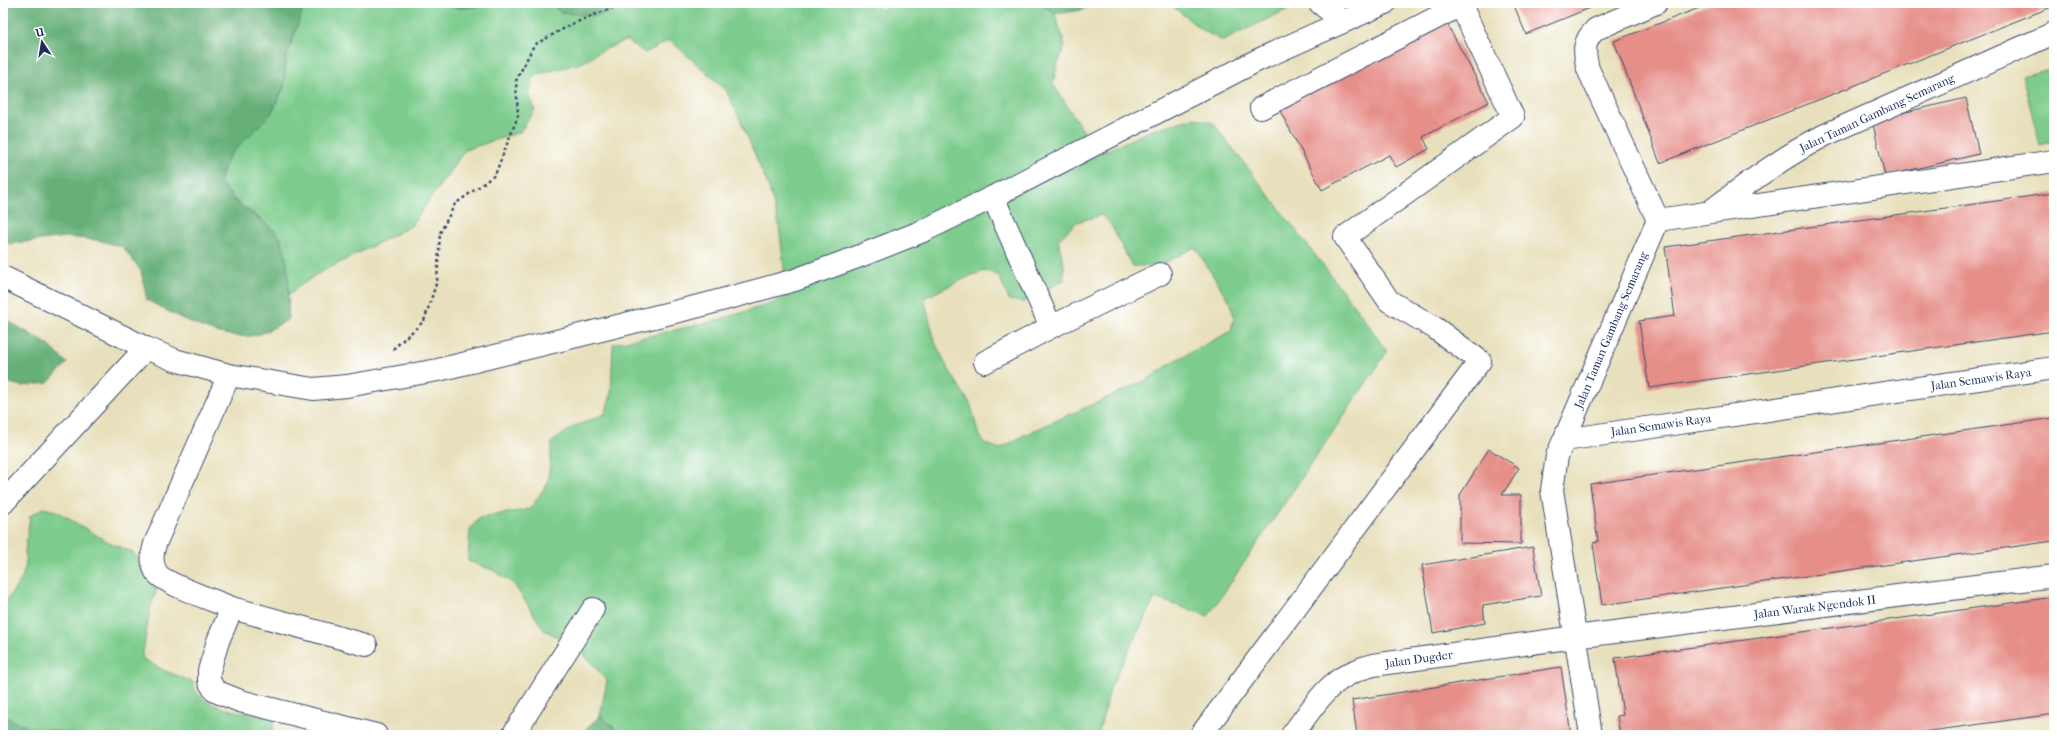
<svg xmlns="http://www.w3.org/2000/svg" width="2057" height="738" font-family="'IM FELL French Canon',serif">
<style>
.green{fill:#7dcc8d;stroke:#4c7e76;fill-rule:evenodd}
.forest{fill:#66b078;stroke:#40706b}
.building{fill:#e68e88}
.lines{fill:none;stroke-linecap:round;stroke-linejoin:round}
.minor-casing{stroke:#3a4a6c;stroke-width:24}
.path{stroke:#3a4a6c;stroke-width:2.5;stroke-dasharray:3 3;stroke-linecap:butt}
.minor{stroke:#fff;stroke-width:22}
.labels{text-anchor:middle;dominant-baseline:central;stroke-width:4;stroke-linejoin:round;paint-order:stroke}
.street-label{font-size:12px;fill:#1b2f5e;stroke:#fff}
</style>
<rect width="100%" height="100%" fill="#fff"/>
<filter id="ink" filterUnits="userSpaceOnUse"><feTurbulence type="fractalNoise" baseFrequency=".025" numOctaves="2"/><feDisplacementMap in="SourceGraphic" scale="8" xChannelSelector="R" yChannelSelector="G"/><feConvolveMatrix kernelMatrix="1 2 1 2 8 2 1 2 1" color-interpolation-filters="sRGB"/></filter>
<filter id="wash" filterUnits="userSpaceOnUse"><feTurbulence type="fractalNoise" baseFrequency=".012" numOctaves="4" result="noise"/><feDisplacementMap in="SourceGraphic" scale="16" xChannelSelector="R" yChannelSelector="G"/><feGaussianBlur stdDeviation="0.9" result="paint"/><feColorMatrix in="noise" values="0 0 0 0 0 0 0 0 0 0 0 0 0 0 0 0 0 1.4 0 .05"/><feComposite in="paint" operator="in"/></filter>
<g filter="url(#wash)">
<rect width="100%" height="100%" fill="#e8e0bc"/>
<path class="green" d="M305 3H443C457 13 482 4 497 3 513 2 534 0 550 4 554 5 558 10 562 13L625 3H877L880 10 894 3H1042L1055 14 1065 45 1057 66 1053 84 1098 154 1154 129 1195 118 1213 123 1363 317 1387 352 1208 616 1155 598 1111 686 1098 735H622L600 716 607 681 577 646 544 630 514 584 493 570 468 561 470 530 479 518 530 509 548 483 552 442 573 427 605 414 611 395 613 344 718 320 773 303 787 295 779 225 769 188 739 117 726 90 670 40 645 53 627 40 601 51 582 63 535 75 529 94 535 109 520 132 465 150 411 226 314 276 289 294 287 263 280 237 259 218 237 202 219 181 229 156 270 115 284 88 286 58ZM1102 215 1111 225 1132 266H1159L1195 247 1231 304 1234 317 1231 331 1176 360 1147 380 1026 434 1000 449 986 444 978 433 971 405 947 367 935 342 924 298 972 275 985 271 999 276 1009 300 1023 302 1064 280V266L1058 240 1077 222Z
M1169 3H1300L1223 41 1202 30Z
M2054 68V141L2040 145 2022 76Z
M43 508 56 511 106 541 134 553 157 590 150 609 142 658 163 670 193 682C195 711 252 713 274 717L272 735H80L26 727 3 716V602H6L22 578 26 564 25 551 30 516Z"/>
<path class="forest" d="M7 3H305L286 58 284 87 270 115 229 156 219 181C225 188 230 197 237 203 248 213 272 224 280 238 290 255 289 299 288 320 278 324 268 332 257 335 223 343 177 316 147 300L141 271 123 247 97 240 66 237 9 244 3 239V20Z
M443 3H498C483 5 457 13 443 3Z
M538 3H625L612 12 597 16 562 13 551 4Z
M1042 3H1093L1082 10 1055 14Z
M3 318 49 345 67 363 48 383 21 386 3 381Z
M3 716 26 727 80 735H3Z
M600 716 622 734V735H579Z"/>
<g id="blocks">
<path class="building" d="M1513 3H1602L1526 34Z
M1712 3H2054V6L1660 163 1614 41Z
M1445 20 1489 102 1423 137 1429 149 1396 167 1389 155 1322 190 1279 109Z
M1966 98 1979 154 1885 176 1872 120Z
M2054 193V331L1649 388 1639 321 1675 316 1665 247Z
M2054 418V541L1602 605 1593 543 1598 542 1590 484Z
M1489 449 1519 468 1502 495H1521V544L1460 543V495Z
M1533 547 1541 596 1483 605 1485 623 1433 633 1422 565Z
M2054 597V714L1901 735H1620L1617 716 1623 715 1615 658Z
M1561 667 1571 735H1357L1352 700Z"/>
</g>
</g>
<g filter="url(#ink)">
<use href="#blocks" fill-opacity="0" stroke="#3a4a6c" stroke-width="1"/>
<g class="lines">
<g class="minor-casing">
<path id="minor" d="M1320 3 1343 21
M1261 108 1461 5
M1711 211C1747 183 1784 156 1825 135L2054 33
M1658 220 2054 161
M3 277 146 348 175 360 229 375 313 389 347 386 438 370 703 305 795 280 860 256 923 231 993 197 1258 60 1385 3
M1051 327 1160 274
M985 362 1051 327 993 197
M229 375 155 544C152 554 151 562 156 572 162 583 218 602 232 608L218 641 209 671V681L215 691 240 701 376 735
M1564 440 1658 220 1588 69C1584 52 1582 42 1596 29L1656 3
M3 503 146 348
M232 608 366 645
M513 735 593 609
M1201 735 1480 361 1435 328 1389 301 1345 237 1513 117 1460 3
M1292 735C1318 701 1329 676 1373 665L1575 637 2054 576
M1591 735 1552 490 1557 456 1564 440 2054 368"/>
</g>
<path class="path" d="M393 349 424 321 437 281 440 233 455 204 495 175 518 116 516 81 534 45 572 24 624 3"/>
<use href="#minor" class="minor"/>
</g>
</g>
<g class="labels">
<g class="street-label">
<text transform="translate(1877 113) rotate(-25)">Jalan Taman Gambang Semarang</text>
<text transform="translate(1611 330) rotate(-67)">Jalan Taman Gambang Semarang</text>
<text transform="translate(1981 379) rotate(-8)">Jalan Semawis Raya</text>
<text transform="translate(1661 425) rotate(-8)">Jalan Semawis Raya</text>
<text transform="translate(1815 607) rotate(-7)">Jalan Warak Ngendok II</text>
<text transform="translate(1419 659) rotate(-8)">Jalan Dugder</text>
</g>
</g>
<rect width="2057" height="738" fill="none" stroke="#fff" stroke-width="16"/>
<g transform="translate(42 42) rotate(348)" stroke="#ffffff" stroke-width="3" paint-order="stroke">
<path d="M0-3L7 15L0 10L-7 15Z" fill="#1b2f5e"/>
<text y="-6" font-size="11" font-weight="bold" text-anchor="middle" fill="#1b2f5e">U</text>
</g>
</svg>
